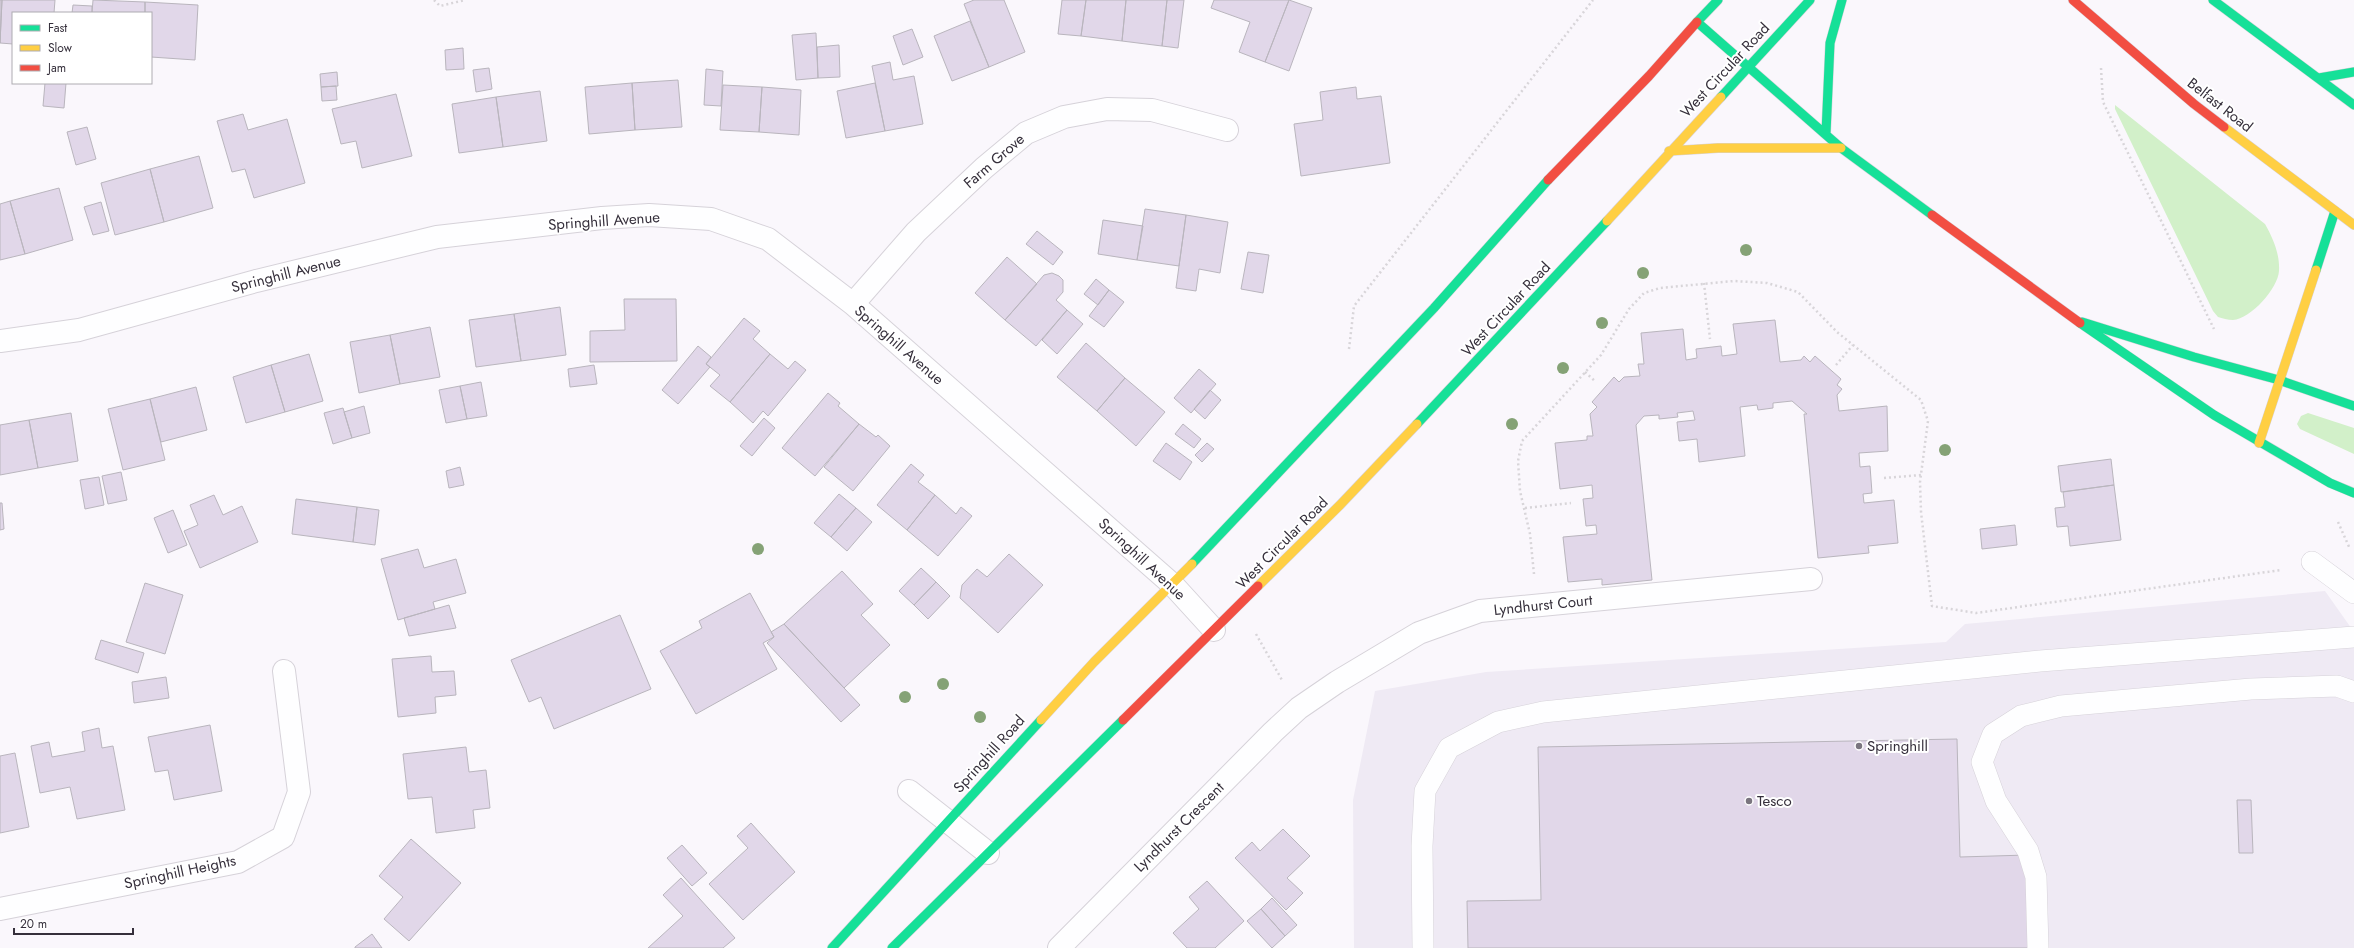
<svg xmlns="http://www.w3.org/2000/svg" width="2354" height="948" font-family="Jost,sans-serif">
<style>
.built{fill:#efeaf4}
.green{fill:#d2f0c9}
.building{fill:#e1d7e9;stroke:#b9b5bd}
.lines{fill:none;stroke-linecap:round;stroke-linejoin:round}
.lane-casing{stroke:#d6d2d9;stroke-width:22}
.street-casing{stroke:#d6d2d9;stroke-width:24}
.fast-casing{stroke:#d6d2d9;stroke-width:10}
.slow-casing{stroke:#d6d2d9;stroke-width:10}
.jam-casing{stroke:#d6d2d9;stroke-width:10}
.path{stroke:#d8d5d9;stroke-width:2.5;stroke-dasharray:2 3;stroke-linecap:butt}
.lane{stroke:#fefeff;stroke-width:21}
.street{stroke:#fefeff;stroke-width:22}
.fast{stroke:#16e098;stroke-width:9}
.slow{stroke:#ffcf43;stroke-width:9}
.jam{stroke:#f24e42;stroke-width:9}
.tree{fill:#85a276}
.poi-dot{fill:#7a757f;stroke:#fff;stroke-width:1.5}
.labels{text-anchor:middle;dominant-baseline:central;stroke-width:4;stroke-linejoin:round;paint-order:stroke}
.street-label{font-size:15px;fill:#352f3b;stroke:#fff}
.poi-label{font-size:15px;fill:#352f3b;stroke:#fff;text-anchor:start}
</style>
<rect width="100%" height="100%" fill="#faf7fc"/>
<path class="built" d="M2325 591 2354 632V948H1354L1353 800 1375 691 1486 672 1946 642 1965 624Z"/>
<path class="green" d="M2115 105 2265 224C2273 238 2280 254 2279 271 2278 288 2251 319 2233 320 2228 320 2222 318 2218 317L2213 311 2115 109Z
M2308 413 2354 428V454L2300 429 2297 424 2301 416Z"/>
<path class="building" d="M0 0H2L0 43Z
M2 0H55L54 13H13V44L0 43Z
M93 0 145 2V13H92Z
M974 0H1004L1025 52 989 67 964 4Z
M1062 0H1086L1081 36 1058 34Z
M1086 0H1126L1122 41 1081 36Z
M1126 0H1167L1162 46 1122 41Z
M1167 0H1184L1178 48 1162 46Z
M1214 0H1289L1265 62 1239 52 1250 22 1211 8Z
M1289 0 1312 8 1289 71 1265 62Z
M145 2 198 5 195 60 151 57V13H145Z
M73 5 92 6V13H72Z
M970 21 989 67 952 81 934 36Z
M912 29 923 57 903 65 893 36Z
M816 33 818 78 796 80 792 35Z
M839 45 840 77 818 78 817 47Z
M463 48 464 69 446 70 445 50Z
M890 62 893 80 914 76 923 124 885 131 872 66Z
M489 68 492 89 476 92 473 70Z
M706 69 723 71 721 106 704 105Z
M337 72 338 86 321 87 320 74Z
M678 80 682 127 635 130 632 83Z
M45 83H66L64 108 43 106Z
M632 83 635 130 589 134 585 87Z
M875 83 885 131 846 138 837 91Z
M723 85 762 87 759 132 720 130Z
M336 86 337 100 322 101 321 87Z
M762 87 801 90 799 135 759 132Z
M1356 87 1357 99 1381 96 1390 163 1301 176 1294 124 1323 120 1320 92Z
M540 91 547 141 503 147 496 97Z
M396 94 412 156 362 168 356 141 341 144 332 109Z
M496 97 503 147 459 153 452 104Z
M243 114 248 130 287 119 305 183 254 198 245 169 232 172 217 121Z
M87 127 96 159 76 165 67 132Z
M199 156 213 208 164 222 150 169Z
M150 169 164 222 115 235 101 183Z
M59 188 73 240 25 254 10 201Z
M10 201 25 254 0 260V204Z
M101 202 109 231 93 235 84 207Z
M1145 209 1186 215 1179 266 1137 260Z
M1186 215 1228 222 1220 273 1199 269 1196 291 1176 288Z
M1103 220 1143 226 1137 260 1098 254Z
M1037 231 1063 252 1053 265 1026 244Z
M1248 252 1269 255 1263 293 1241 289Z
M1007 257 1037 284 1005 320 975 293Z
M1052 273 1059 276 1063 280V292L1056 300 1067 310 1036 346 1005 320 1044 275Z
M1096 279 1109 290 1098 305 1084 294Z
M1109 290 1124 302 1104 327 1089 316Z
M624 299H676L677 361 590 362V331L625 330Z
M560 307 566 355 521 361 514 314Z
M1067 310 1083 324 1057 354 1042 340Z
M514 314 521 361 476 367 469 320Z
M744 318 760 331 753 339 770 354 730 402 710 386 720 375 706 364Z
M1775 320 1780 362 1801 360 1804 356 1810 362 1815 356 1841 379 1837 385 1842 389 1837 395 1839 411 1887 406 1888 451 1859 453 1860 467 1870 466 1872 493 1863 494 1864 503 1894 500 1898 543 1868 546 1869 553 1818 558 1804 414H1807L1792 401 1773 403V408L1758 410 1757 405 1740 407 1745 456 1699 462 1697 439 1679 441 1677 422 1695 420 1693 411 1677 413 1678 417 1659 419V415L1644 416 1636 425 1652 580 1602 585V579L1568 582 1563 537 1597 534 1596 525 1586 526 1583 499 1593 498 1592 485 1560 489 1555 443 1587 440V436H1593L1590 414 1597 407 1592 402 1614 377 1619 382 1624 377 1640 376 1638 364H1644L1641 333 1683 329 1686 360 1697 358 1696 349 1721 346 1722 356 1737 354 1733 324Z
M430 327 440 377 400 384 390 335Z
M390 335 400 384 359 393 350 342Z
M1086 343 1125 378 1097 411 1057 377Z
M698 346 711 357 706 364 710 367 678 404 662 390Z
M309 354 323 401 285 412 271 365Z
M770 354 788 369 795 361 806 370 768 416 763 411 753 423 730 402Z
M271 365 285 412 246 423 233 377Z
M594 365 597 384 570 387 568 369Z
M1199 369 1216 384 1191 413 1174 398Z
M1125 378 1165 412 1136 446 1097 411Z
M481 382 487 416 467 419 460 386Z
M460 386 467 419 446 423 439 390Z
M196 387 207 430 161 442 150 399Z
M1210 390 1221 400 1205 419 1194 409Z
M828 393 840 403 838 406 859 424 815 476 782 448Z
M150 399 165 460 123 470 108 409Z
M364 406 370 433 352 438 344 412Z
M343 408 352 438 333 444 324 413Z
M71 413 78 461 38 468 29 420Z
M764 418 775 428 752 456 740 446Z
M29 420 38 468 0 475V425Z
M859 424 876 437 878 435 890 446 853 491 824 467Z
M1183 424 1201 439 1194 448 1175 434Z
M1166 443 1192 462 1180 480 1153 461Z
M1207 443 1214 449 1202 462 1195 455Z
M2111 459 2114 485 2061 492 2058 466Z
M911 464 924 475 918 482 935 495 907 530 877 505Z
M460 467 464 485 449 488 446 471Z
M121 472 127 500 108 504 102 476Z
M99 477 104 505 85 509 80 480Z
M2114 485 2121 540 2070 546 2068 526 2057 527 2055 508 2065 507 2063 492Z
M839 494 856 508 831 537 814 523Z
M214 495 223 515 242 506 258 542 200 568 184 531 198 525 190 505Z
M935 495 956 514 961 507 972 516 938 556 907 530Z
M296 499 357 507 353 542 292 534Z
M0 503H2L4 529 0 530Z
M357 507 379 510 375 545 353 542Z
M856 508 872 522 847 551 831 537Z
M173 510 187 545 168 553 154 518Z
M2015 525 2017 545 1982 549 1980 529Z
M418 549 424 568 456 559 466 593 433 602 435 609 398 620 381 559Z
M1009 554 1043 585 998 633 960 598 962 585 977 569 987 577Z
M921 568 936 582 914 605 899 591Z
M842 571 873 604 861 615 890 645 844 688 784 624Z
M936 582 950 596 928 619 914 605Z
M145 583 183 595 165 654 126 642Z
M750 593 774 637 763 643 777 669 696 714 660 651 702 628 699 621Z
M449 605 456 628 409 636 404 618Z
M620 615 651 689 554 729 541 697 529 702 511 660Z
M784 624 860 705 841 722 767 643 774 637 771 632Z
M101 640 144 653 138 673 95 659Z
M431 656 432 672 454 671 456 695 435 697 436 713 398 717 392 659Z
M166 677 169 698 134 703 132 682Z
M210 725 222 791 174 800 168 770 155 772 148 737Z
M99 728 102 748 113 746 125 810 77 819 70 787 40 793 31 746 49 742 52 757 85 751 82 732Z
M1957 739 1960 857 2027 855 2029 948H1468L1467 901 1541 900 1538 747Z
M466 747 469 772 486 770 490 808 473 810 475 828 436 833 432 797 408 799 403 754Z
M15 753 29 827 0 833V756Z
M2237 800H2251L2253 853H2239Z
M751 823 795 872 743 920 709 884 748 848 737 836Z
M1283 829 1310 856 1287 878 1303 893 1286 910 1235 858 1252 842 1260 851Z
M411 839 461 883 409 941 384 919 403 897 379 876Z
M682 845 707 873 692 886 667 858Z
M681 878 735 938 723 948H648L683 916 663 895Z
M1207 881 1244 921 1215 948H1187L1173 933 1199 909 1189 897Z
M1272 898 1297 925 1285 936 1261 909Z
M1261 909 1285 936 1272 948 1247 921Z
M372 934 382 948H355V947Z"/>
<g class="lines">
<g class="lane-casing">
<path id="lane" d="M2312 562 2354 593
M1423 948 1422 846 1425 791 1449 748 1498 722 1543 712 2040 661 2354 637
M2038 948 2036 877 2028 851 1996 801 1982 762 1993 734 2021 716 2061 706 2251 689 2337 686 2354 692"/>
</g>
<g class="street-casing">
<path id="street" d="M853 304 916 232 984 168 1026 133 1064 117 1107 109 1152 110 1227 130
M0 341 79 330 256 281 437 237 602 218 649 215 711 219 768 239 853 304 1173 585 1214 630
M909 791 988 853
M0 909 238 862 283 837 299 792 284 671
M1059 948 1273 732 1299 708 1337 682 1419 633 1480 611 1811 579"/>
</g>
<g class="fast-casing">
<path id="fast" d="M1718 0 1697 22 1841 148 1932 215
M2213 0 2354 105
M2319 78 2354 72
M1721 97 1810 0
M1826 133 1830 43 1842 0
M2316 270 2335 211
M2082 322 2194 357 2279 380
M2080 323 2214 415 2330 483 2354 493
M2279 380 2354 406
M1417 424 1607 221
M1192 564 1434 308 1548 180
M832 948 1041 720
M892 948 1123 720"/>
</g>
<g class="slow-casing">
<path id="slow" d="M2224 127 2354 225
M1669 151 1718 148H1841
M1607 221 1721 97
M2259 443 2316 270
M1258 586 1340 505 1417 424
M1041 720 1094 662 1192 564"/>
</g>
<g class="jam-casing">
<path id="jam" d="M2073 0 2194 104 2224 127
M1548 180 1649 76 1697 22
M1932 215 2080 323
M1123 720 1258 586"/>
</g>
<path class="path" d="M434 0 440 6 465 0
M2101 68 2103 102 2214 329
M1704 283 1710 339
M1349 349 1354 306 1593 0
M1836 365 1853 345
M1585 372 1596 382
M1884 478 1921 475
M1525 508 1571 503
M2338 522 2350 549
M1534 574 1530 534 1520 491 1518 461 1522 441 1601 355 1629 309 1644 293 1660 288 1734 281 1767 283 1798 292 1837 332 1921 400 1928 421 1920 482 1921 512 1932 606 1976 613 2281 570
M1256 634 1282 680"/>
<use href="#lane" class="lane"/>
<use href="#street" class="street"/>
<use href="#fast" class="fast"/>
<use href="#slow" class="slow"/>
<use href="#jam" class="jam"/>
</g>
<g class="tree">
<circle cx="1746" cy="250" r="6"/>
<circle cx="1643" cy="273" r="6"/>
<circle cx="1602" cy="323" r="6"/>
<circle cx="1563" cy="368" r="6"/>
<circle cx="1512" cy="424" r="6"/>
<circle cx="1945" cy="450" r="6"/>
<circle cx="758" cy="549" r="6"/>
<circle cx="943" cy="684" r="6"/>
<circle cx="905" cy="697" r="6"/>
<circle cx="980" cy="717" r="6"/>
</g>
<g class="poi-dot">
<circle cx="1859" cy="746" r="4"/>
<circle cx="1749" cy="801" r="4"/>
</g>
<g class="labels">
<g class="street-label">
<text transform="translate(1725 70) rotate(-47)">West Circular Road</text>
<text transform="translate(2220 105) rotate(38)">Belfast Road</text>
<text transform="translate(994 161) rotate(-41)">Farm Grove</text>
<text transform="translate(604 221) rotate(-4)">Springhill Avenue</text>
<text transform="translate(286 274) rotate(-14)">Springhill Avenue</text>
<text transform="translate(1506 309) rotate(-47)">West Circular Road</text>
<text transform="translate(899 345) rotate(41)">Springhill Avenue</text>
<text transform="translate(1282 543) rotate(-45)">West Circular Road</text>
<text transform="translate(1142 559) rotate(43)">Springhill Avenue</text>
<text transform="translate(1543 605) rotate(-6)">Lyndhurst Court</text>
<text transform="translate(989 754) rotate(-48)">Springhill Road</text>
<text transform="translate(1179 827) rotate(-45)">Lyndhurst Crescent</text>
<text transform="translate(180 872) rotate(-12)">Springhill Heights</text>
</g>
<g class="poi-label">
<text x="1867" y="746">Springhill</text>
<text x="1757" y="801">Tesco</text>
</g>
</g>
<rect x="12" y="12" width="140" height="72" fill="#ffffff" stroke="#aeacb1"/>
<rect x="20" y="25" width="20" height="6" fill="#16e098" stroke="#aeacb1"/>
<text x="48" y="32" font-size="12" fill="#352f3b">Fast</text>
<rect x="20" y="45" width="20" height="6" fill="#ffcf43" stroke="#aeacb1"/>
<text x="48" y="52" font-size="12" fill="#352f3b">Slow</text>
<rect x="20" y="65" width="20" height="6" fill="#f24e42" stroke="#aeacb1"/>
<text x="48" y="72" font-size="12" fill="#352f3b">Jam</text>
<path d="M14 928v6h119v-6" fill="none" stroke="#352f3b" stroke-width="2"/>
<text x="20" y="928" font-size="12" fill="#352f3b" stroke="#ffffff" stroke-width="3" paint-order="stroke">20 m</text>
</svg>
